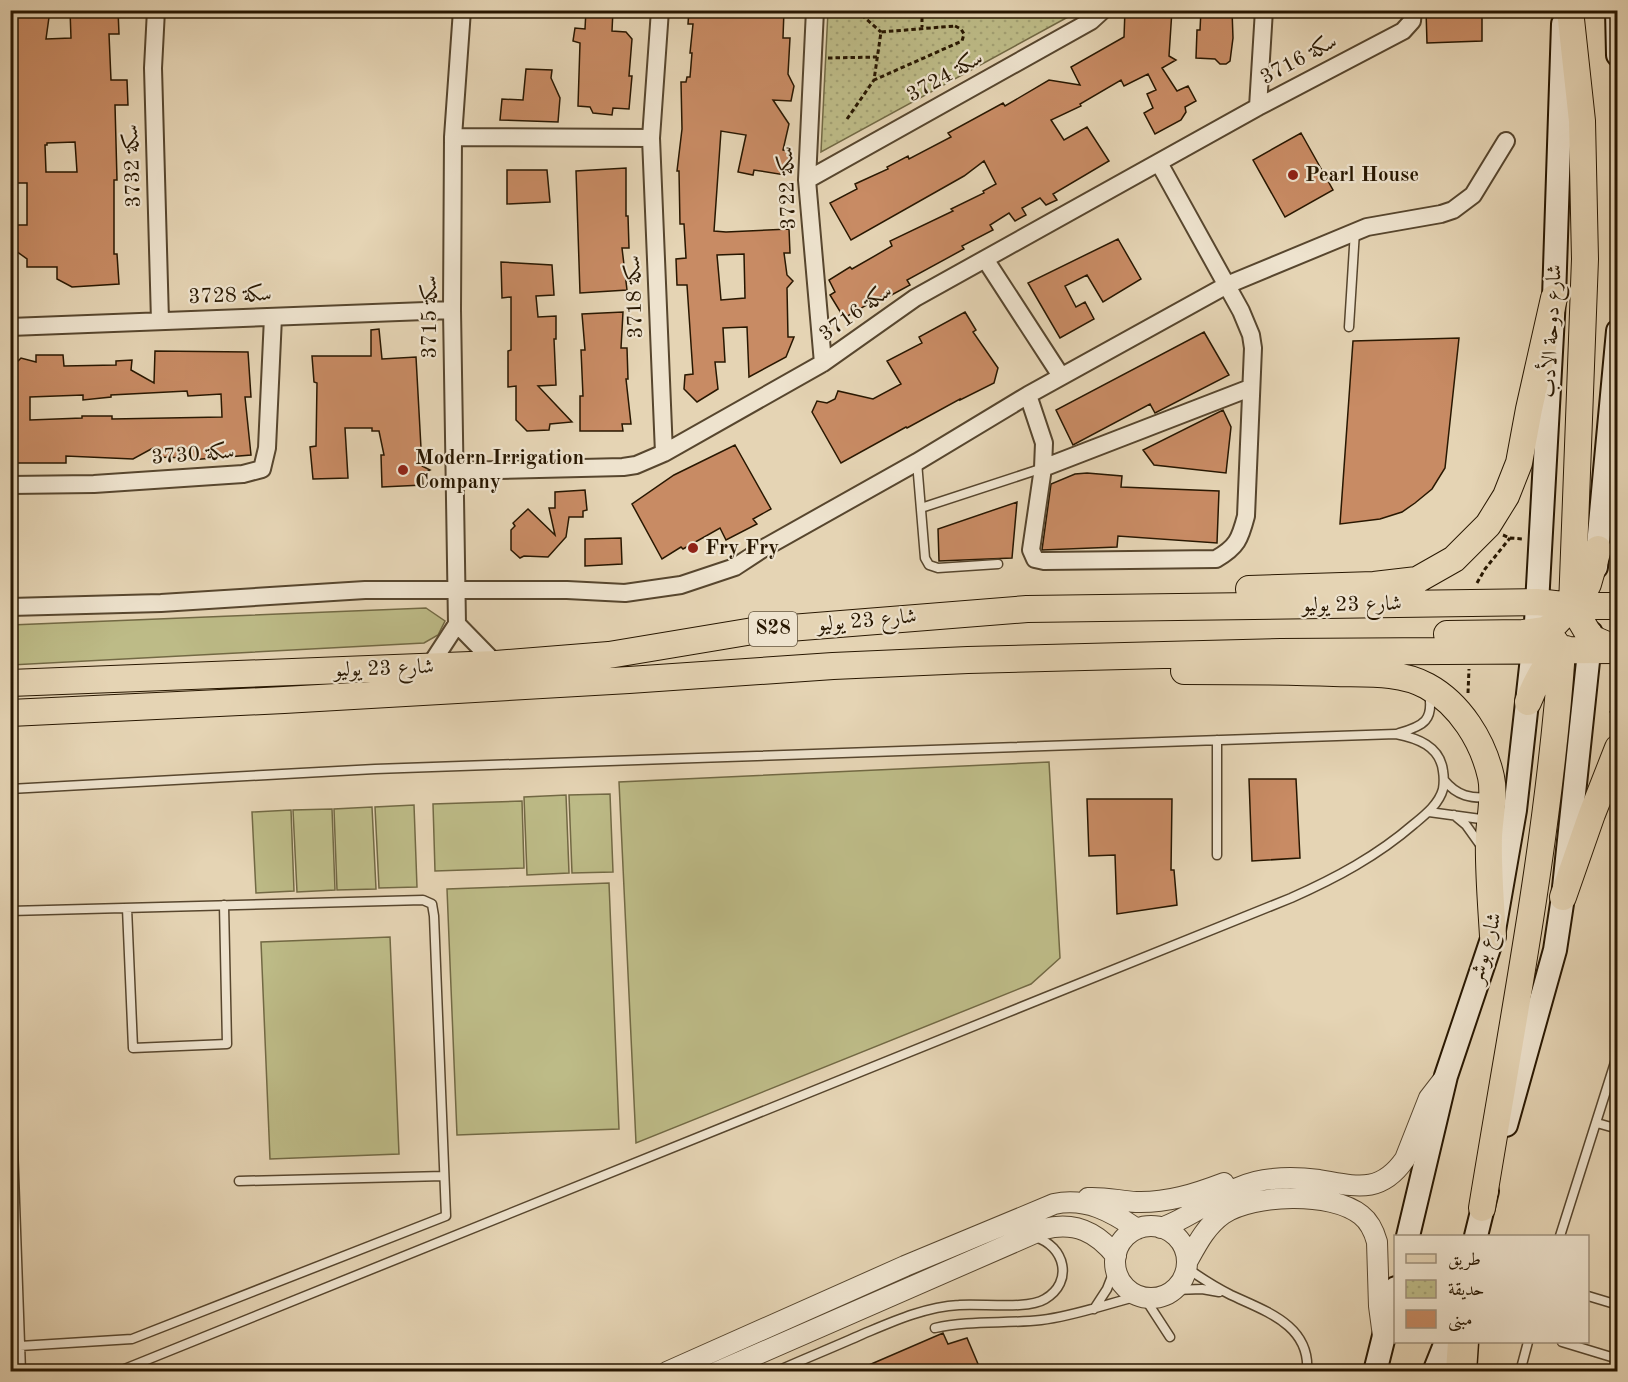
<svg xmlns="http://www.w3.org/2000/svg" width="1628" height="1382" font-family="'Old Standard TT',Amiri,serif">
<style>
.park{fill:url(#park-dots);stroke:#726944;stroke-width:1.5}
.garden{fill:#bdbb87;stroke:#726944;stroke-width:1.5}
.building{fill:#c88b64;stroke:#281701;stroke-width:1.5;fill-rule:evenodd}
.lines{fill:none;stroke-linecap:round;stroke-linejoin:round}
.service-casing{stroke:#57462e;stroke-width:11}
.minor-casing{stroke:#57462e;stroke-width:20}
.tertiary-casing{stroke:#57462e;stroke-width:22}
.secondary-casing{stroke:#281701;stroke-width:26}
.primary-casing{stroke:#281701;stroke-width:28}
.motorway-casing{stroke:#281701;stroke-width:33}
.path{stroke:#281701;stroke-width:3;stroke-dasharray:4.5 3;stroke-linecap:butt}
.service{stroke:#eee3ce;stroke-width:8}
.minor{stroke:#eee3ce;stroke-width:16}
.tertiary{stroke:#eee3ce;stroke-width:20}
.secondary{stroke:#eee3ce;stroke-width:22}
.primary{stroke:#e5d4b4;stroke-width:26}
.motorway{stroke:#e5d4b4;stroke-width:30}
.poi-dot{fill:#8f2418;stroke:#eee3ce;stroke-width:2}
.labels{text-anchor:middle;dominant-baseline:central;stroke-width:4.5;stroke-linejoin:round;paint-order:stroke}
.shield{fill:#eee3ce;stroke:#63543e;stroke-width:1.5}
.shield-label{font-size:20px;font-weight:bold;fill:#281701}
.street-label{font-size:21px;fill:#281701;stroke:#eee3ce}
.poi-label{font-size:21px;font-weight:bold;fill:#281701;stroke:#eee3ce;text-anchor:start}
</style>
<defs>
<pattern id="park-dots" width="8" height="8" patternUnits="userSpaceOnUse" patternTransform="scale(1.5)"><rect width="8" height="8" fill="#bdbb87"/><path d="M2 2h.1M6 6h.1" fill="none" stroke="#a2a073" stroke-width="1.8" stroke-linecap="round"/></pattern>
</defs>
<rect width="100%" height="100%" fill="#e5d4b4"/>
<filter id="stains"><feTurbulence type="fractalNoise" baseFrequency=".00333" numOctaves="4"/><feColorMatrix values="0 0 0 0 .2 0 0 0 0 .09 0 0 0 0 .02 0 0 0 .5 -.17"/></filter>
<radialGradient id="worn" r=".72"><stop offset=".6" stop-color="#630" stop-opacity="0"/><stop offset="1" stop-color="#630" stop-opacity=".3"/></radialGradient>
<path class="park" d="M828 11V10L1079 11 821 152Z"/>
<path class="garden" d="M426 608 445 621 438 635 424 643 11 665V625Z
M1049 762 1060 958 1031 984 636 1143 619 782Z
M610 794 613 872 572 873 569 795Z
M566 795 569 873 527 875 524 797Z
M522 801 524 868 435 871 433 804Z
M414 805 417 887 379 888 375 807Z
M372 807 376 889 337 890 334 809Z
M332 809 335 890 297 892 293 810Z
M291 810 294 891 256 893 252 812Z
M609 883 619 1129 457 1135 447 889Z
M390 937 399 1154 270 1159 261 942Z"/>
<path class="building" d="M10 10H50L46 39 71 38 70 10H118L119 34H109L111 80H127L128 105H115L117 180H114V254H117L119 284 72 287 57 279V267H27V259L12 248V236L17 234V225H27V183H16V168H10ZM75 142 77 172H46L45 145H47V143Z
M586 10H613L612 31 626 32 632 39 629 76H632L629 109 613 108 612 115 593 113 590 107 578 106 580 43 573 41 575 28 585 29Z
M689 10H784L783 38H790L788 74 794 86 791 101 773 100 789 124 783 150 790 152 785 175 754 170 753 175 738 172 746 135 721 131 714 231 726 232 789 229 790 253H784L787 275 793 281 787 288 788 337H794L786 357 749 377 747 327 723 328 725 362H715L718 389 697 402 684 389 685 375 693 374 687 285H677L676 259 686 258 684 224H680L679 171H677L682 129 681 82H686L687 77H690L692 53H690L693 24H688ZM744 254 745 298 721 300 717 255Z
M1125 10H1172L1169 56 1176 60 1162 68 1177 91 1188 86 1196 101 1185 107 1186 112 1181 120 1155 134 1144 113 1153 108 1147 94 1156 90 1148 74 1124 86 1121 80 1080 104 1081 106 1051 120 1064 140 1087 127 1109 161 1053 194 1057 200 1046 205 1040 198 1022 208 1026 215 1015 221 1009 213 990 225 993 230 962 246 964 249 907 280 910 285 886 298 884 295 844 318 830 295 835 292 829 280 850 267 852 269 892 246 890 241 953 211 951 209 984 193 983 191 996 184 984 161 964 176 851 240 830 203 857 189 855 184 888 169 887 167 908 156 909 159 951 137 948 133 1003 103 1005 106 1049 80 1080 85 1071 67 1124 37Z
M1201 10H1232L1233 38 1230 61 1226 64H1220L1215 59 1196 58 1197 30H1200Z
M1426 10H1482V41L1427 43Z
M526 69 552 70 551 78 560 98 558 122 500 120 502 99 523 100Z
M1301 133 1333 190 1285 217 1253 160Z
M626 168V216H628L629 248H622L627 290 580 293 576 171Z
M507 170H547L550 202 507 204Z
M1118 239 1141 279 1103 302 1087 275 1065 286 1076 307 1085 302 1094 319 1060 338 1028 283Z
M501 262 552 265 554 295 536 296 538 317 556 316V339H554L556 385 538 386 572 422 550 424 549 430 527 431 516 420V386L508 387V351L511 350V297L502 298Z
M623 312 621 348H627L628 379H626L631 424H622L623 431H580V396H583L581 350H585L582 314Z
M965 312 976 330 973 332 998 368 994 383 960 400V399L907 428 906 427 841 463 812 412 817 401 827 403 835 399 838 391 873 399 901 384 887 361 922 343 919 337Z
M379 329 382 359 416 357 422 466 430 470 422 474 423 485 382 487 381 455H384L379 431H372V428H345L348 478 313 479 310 447 316 446 317 383 314 382 312 356H371V330Z
M1204 332 1229 375 1155 413 1150 404 1073 445 1056 410Z
M1459 338 1445 468 1432 489 1415 503 1402 512 1380 519 1340 524 1353 341Z
M155 351 248 352 251 397H245L251 455 190 460V458L154 457 153 448 133 459 66 456V463H10V363H16L21 358 36 362V355H63L64 366 116 365V361L132 360 131 370 154 383ZM187 391 188 396 221 394 222 417 112 419V416H82V418L30 420V397L83 395V400L111 397V395Z
M1223 410 1231 427 1226 473 1154 465 1143 450Z
M735 445 771 509 753 519 757 524 726 540 720 528 683 549 681 547 662 559 632 504 674 475Z
M1087 473 1122 476 1121 487 1219 491 1217 543 1118 536 1117 547 1042 550 1051 484 1075 474Z
M585 490 587 510 583 511V517H569L566 537 548 557 524 556 520 558 511 550V530L515 526 513 523 528 509 555 535 549 508H555V492Z
M1017 502 1012 558 939 561 938 529Z
M621 538 622 564 585 566V539Z
M1249 779H1296L1300 858 1252 861Z
M1087 799H1172L1171 870H1174L1177 905 1117 914 1115 855 1089 856Z
M943 1333 948 1344 967 1338 981 1371H855Z"/>
<g class="lines">
<g class="service-casing">
<path id="service" d="M1349 327 1355 231
M917 462 925 558 929 565 938 568 998 564
M921 508 1043 468
M1399 733C1424 726 1434 720 1429 693
M1217 740V855
M1444 780C1457 796 1471 799 1491 797
M10 789 375 769 1396 734C1417 738 1440 746 1443 771 1444 777 1444 783 1443 789 1439 804 1425 815 1414 824 1377 856 1336 878 1291 898L117 1372
M1429 812 1488 820
M1454 815 1466 825 1481 846
M127 908 133 1048 227 1044 224 905
M10 911 423 900 432 904 434 916 446 1216 132 1339 20 1346
M10 1061 21 1372
M1597 1123 1618 1129
M239 1181 444 1176
M1560 1236 1618 1053
M1187 1268C1201 1278 1215 1287 1231 1295 1265 1311 1311 1325 1307 1372
M1175 1290 1202 1289 1219 1292
M1588 1296 1618 1305
M1144 1297 1170 1337
M1094 1309 1107 1289 1116 1266
M935 1328C970 1320 1005 1324 1041 1320 1075 1316 1106 1304 1139 1296
M1562 1342 1618 1359
M775 1372C804 1359 834 1347 863 1334 894 1321 925 1307 959 1305 981 1303 1027 1310 1045 1299 1074 1282 1065 1246 1035 1237
M1520 1372 1528 1342"/>
</g>
<g class="minor-casing">
<path id="minor" d="M156 10 153 68 160 321
M660 10 651 138 664 453
M815 10 807 180 823 363
M1258 107 1264 10
M453 137 651 138
M807 180 1091 21 1103 10
M985 259 1061 376
M10 327 452 310
M1028 395 1044 443 1043 468 1250 388
M1043 468 1031 550 1035 559 1044 561 1216 559C1237 547 1240 539 1246 516L1253 348 1251 335 1241 311 1159 163
M455 471 623 467 636 465 664 453 823 363 915 298 1258 107 1403 31 1412 21 1413 10
M10 485 94 484 243 474 262 469 267 448 273 317
M10 607 161 603 365 590H567L625 593 681 585 735 567 764 548 917 462 1028 395 1227 285 1367 227 1441 214 1453 210 1473 195 1506 141
M457 624 496 664
M429 667 457 624 452 310 453 137 462 10"/>
</g>
<g class="tertiary-casing">
<path id="tertiary" d="M1088 1198C1104 1197 1120 1201 1136 1202 1167 1203 1195 1194 1224 1183
M1115 1262a36 36 0 1 1 72 0a36 36 0 1 1-72 0Z
M1161 1228C1201 1214 1229 1182 1273 1179 1288 1177 1304 1178 1319 1180 1355 1186 1380 1195 1405 1159L1429 1098 1446 1076
M1187 1262C1197 1244 1206 1226 1223 1214 1254 1194 1331 1191 1361 1215 1370 1222 1374 1231 1377 1242L1379 1306 1383 1336
M667 1372 905 1266 1054 1204C1086 1197 1112 1212 1137 1229
M717 1372 1044 1229C1075 1221 1097 1232 1116 1256"/>
</g>
<g class="secondary-casing">
<path id="secondary" d="M1617 10 1618 55
M1596 567 1618 331
M1506 1125 1555 950 1563 897 1591 633
M1408 1236 1446 1076 1493 936 1515 810 1536 622 1554 298 1563 24
M1476 1236 1487 1191
M1375 1372 1396 1288
M1434 1372 1446 1342"/>
</g>
<g class="primary-casing">
<path id="primary" d="M1570 10 1582 121 1585 259 1572 606 1591 638 1614 648
M1249 589 1374 585 1417 580 1454 559 1488 525 1506 496 1519 463 1529 409 1554 298
M1447 634 1523 633 1545 630 1555 624 1582 595 1588 584 1598 549
M1184 671C1234 671 1284 671 1334 673 1364 674 1400 671 1427 686 1460 704 1483 741 1491 777 1495 795 1490 817 1489 836 1488 869 1491 902 1493 936
M10 683 496 664 609 655 753 631 1027 609 1537 602 1572 606H1618
M1528 702C1536 683 1546 658 1566 649
M10 713 284 700 629 680 833 666 968 660 1281 652 1618 650
M1563 897 1592 814 1618 748
M1482 1208C1512 1023 1549 838 1562 651L1552 638"/>
</g>
<g class="motorway-casing">
<path id="motorway" d="M1461 1372 1463 1342"/>
</g>
<path class="path" d="M856 10 881 32
M922 10V27
M955 26 961 29 964 34 962 41 874 80 881 32Z
M828 58 877 57
M847 119 874 80
M1503 535 1510 538 1523 539
M1477 583 1485 569 1510 538
M1468 693 1469 669
M1610 713 1618 707"/>
<use href="#service" class="service"/>
<use href="#minor" class="minor"/>
<use href="#tertiary" class="tertiary"/>
<use href="#secondary" class="secondary"/>
<use href="#primary" class="primary"/>
<use href="#motorway" class="motorway"/>
</g>
<g class="poi-dot">
<circle cx="1293" cy="175" r="6"/>
<circle cx="403" cy="470" r="6"/>
<circle cx="693" cy="548" r="6"/>
</g>
<g class="labels">
<rect class="shield" x="749" y="612" width="48" height="34" rx="4.5"/>
<g class="shield-label">
<text x="773" y="629">S28</text>
</g>
<g class="street-label">
<text transform="translate(1299 60) rotate(-28)">سكة 3716</text>
<text transform="translate(945 77) rotate(-29)">سكة 3724</text>
<text transform="translate(133 166) rotate(-92)">سكة 3732</text>
<text transform="translate(788 188) rotate(-92)">سكة 3722</text>
<text transform="translate(230 296) rotate(-2)">سكة 3728</text>
<text transform="translate(635 297) rotate(-92)">سكة 3718</text>
<text transform="translate(856 313) rotate(-35)">سكة 3716</text>
<text transform="translate(430 317) rotate(-90)">سكة 3715</text>
<text transform="translate(1552 331) rotate(-87)">شارع دوحة الأدب</text>
<text transform="translate(193 455) rotate(-4)">سكة 3730</text>
<text transform="translate(1352 605) rotate(-1)">شارع 23 يوليو</text>
<text transform="translate(867 621) rotate(-5)">شارع 23 يوليو</text>
<text transform="translate(384 669) rotate(-2)">شارع 23 يوليو</text>
<text transform="translate(1486 948) rotate(-74)">شارع بوشر</text>
</g>
<g class="poi-label">
<text x="1305" y="175">Pearl House</text>
<text x="415" y="458">Modern Irrigation<tspan x="415" dy="24">Company</tspan></text>
<text x="705" y="548">Fry Fry</text>
</g>
</g>
<rect width="1628" height="1382" fill="none" stroke="#e5d4b4" stroke-width="36"/>
<rect x="12" y="12" width="1604" height="1358" fill="none" stroke="#281701" stroke-width="3"/>
<rect x="18" y="18" width="1592" height="1346" fill="none" stroke="#281701" stroke-width="1.5"/>
<rect x="1394" y="1235" width="195" height="108" fill="#eee3ce" stroke="#9f917c" stroke-width="1.5"/>
<rect x="1406" y="1254" width="30" height="9" fill="#e5d4b4" stroke="#9f917c" stroke-width="1.5"/>
<text x="1448" y="1265" font-size="18" fill="#281701">طريق</text>
<rect x="1406" y="1280" width="30" height="18" fill="url(#park-dots)" stroke="#9f917c" stroke-width="1.5"/>
<text x="1448" y="1295" font-size="18" fill="#281701">حديقة</text>
<rect x="1406" y="1310" width="30" height="18" fill="#c88b64" stroke="#9f917c" stroke-width="1.5"/>
<text x="1448" y="1325" font-size="18" fill="#281701">مبنى</text>
<rect width="100%" height="100%" filter="url(#stains)"/>
<rect width="100%" height="100%" fill="url(#worn)"/>
</svg>
